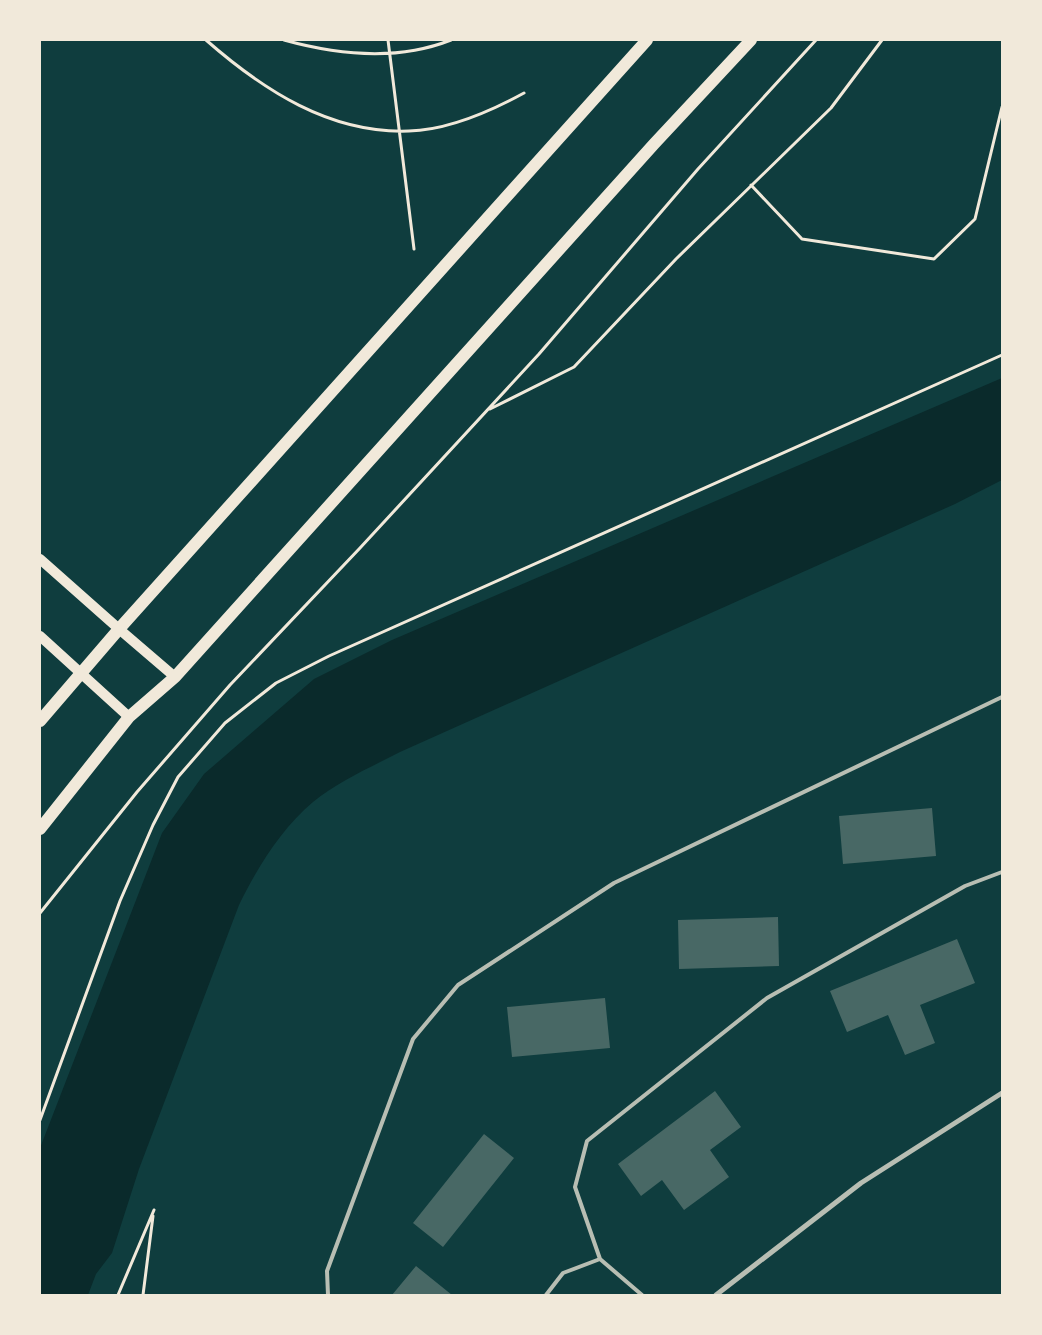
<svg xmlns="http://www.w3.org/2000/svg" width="1042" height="1335" font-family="'Source Sans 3',sans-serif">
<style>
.water{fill:#0a2a2b}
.building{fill:#486865}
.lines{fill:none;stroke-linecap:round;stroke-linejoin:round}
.path{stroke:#f1e9da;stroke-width:3}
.service{stroke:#b8beb3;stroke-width:4}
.minor{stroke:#b8beb3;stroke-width:5}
.secondary{stroke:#f1e9da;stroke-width:10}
.primary{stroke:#f1e9da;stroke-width:12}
</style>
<rect width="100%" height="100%" fill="#0f3d3e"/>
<path class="water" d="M1002 378V480L955 504 400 752C371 767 339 781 313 802 281 829 257 868 239 905L139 1169 112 1253 96 1274 88 1295H40V1148L162 833 204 774 314 679 392 640Z"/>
<path class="building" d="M932 808 936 856 843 864 839 816Z
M778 917 779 966 679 969 678 920Z
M957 939 975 983 920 1005 935 1043 905 1055 888 1015 847 1032 830 991Z
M605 998 610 1048 512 1057 507 1007Z
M715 1091 741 1127 710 1150 729 1177 684 1210 662 1180 641 1196 618 1164Z
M484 1134 514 1158 443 1247 413 1223Z
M416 1266 452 1295H392Z"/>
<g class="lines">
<path class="path" d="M206 40C263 90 330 134 409 131 448 130 491 111 524 93
M284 40C338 55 398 61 451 40
M388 40 414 249
M751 185 802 239 934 259 975 219 1002 107
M490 409 574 367 676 259 831 108 882 40
M40 913 137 792 230 685 360 548 539 354 698 169 816 40
M40 1120 120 901 153 825 178 777 225 723 276 683 329 656 1002 355
M118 1295 154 1210
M143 1295 153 1216"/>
<path class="service" d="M600 1259 642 1295
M328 1295 327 1271 413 1039 458 985 614 883 1002 697
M546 1295 563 1273 600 1259 575 1187 587 1141 767 998 965 886 1002 872"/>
<path class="minor" d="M716 1295 861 1183 1002 1093"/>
<path class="secondary" d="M40 559 119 629 175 677
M40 636 129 717"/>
<path class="primary" d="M40 721 119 629 647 40
M40 829 129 717 175 677 654 144 751 40"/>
</g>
<rect width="1042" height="1335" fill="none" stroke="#f1e9da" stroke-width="82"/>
</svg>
